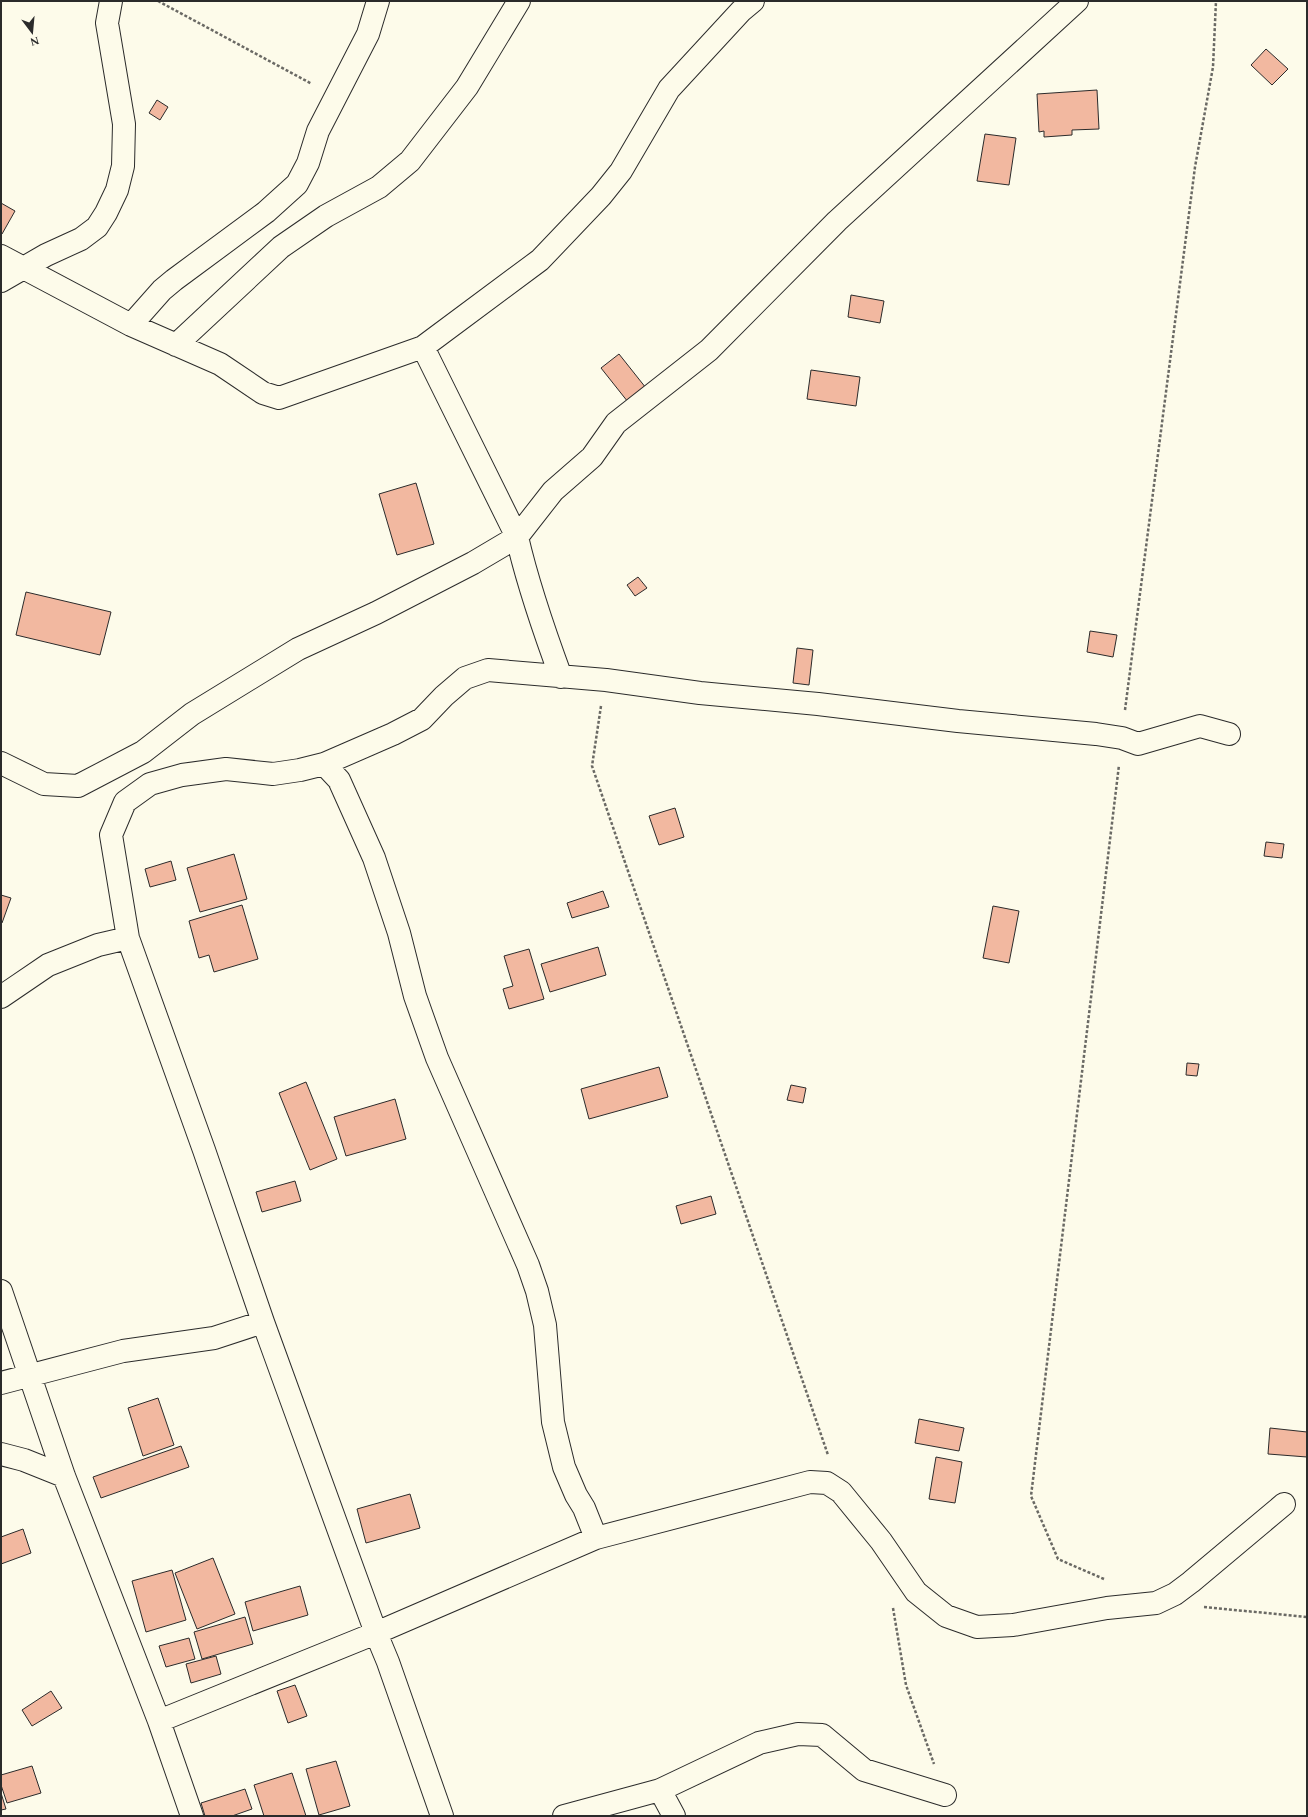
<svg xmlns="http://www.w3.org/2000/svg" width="1308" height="1817" font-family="Spectral,serif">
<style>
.building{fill:#f2b8a0;stroke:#2b2b2b}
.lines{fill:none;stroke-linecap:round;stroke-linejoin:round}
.minor-casing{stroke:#2b2b2b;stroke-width:24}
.path{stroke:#6a6964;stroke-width:2.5;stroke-dasharray:3 2;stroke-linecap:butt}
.minor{stroke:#fdfbea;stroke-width:22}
</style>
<rect width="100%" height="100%" fill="#fdfbea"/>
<path class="building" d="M1266 49 1288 69 1272 85 1251 65Z
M1097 90 1099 129 1072 130V135L1044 137V131L1039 132 1037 94Z
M157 100 168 107 160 120 149 113Z
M985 134 1016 138 1009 185 977 181Z
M1 203 15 211 2 234H1Z
M851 295 884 301 880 323 848 317Z
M619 354 646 388 628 402 601 368Z
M811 370 860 377 856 406 807 399Z
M416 483 434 544 397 555 379 494Z
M638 577 647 588 635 596 627 585Z
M26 592 111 612 100 655 16 635Z
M1090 631 1117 635 1113 657 1087 652Z
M797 648 813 650 809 685 793 683Z
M675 808 684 837 659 845 649 816Z
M1266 842 1284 844 1282 858 1264 856Z
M234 854 247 899 200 912 187 868Z
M171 861 176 880 150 887 145 869Z
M603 891 609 907 572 918 567 903Z
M1 895 11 898 2 923H1Z
M242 905 258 959 214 972 209 955 199 958 189 921Z
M993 906 1019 911 1009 963 983 958Z
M598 947 606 975 550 992 541 964Z
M529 949 544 999 509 1009 503 989 513 986 504 956Z
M1187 1063 1199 1064 1197 1076 1186 1075Z
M659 1067 668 1097 589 1119 581 1089Z
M306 1082 337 1159 310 1170 279 1093Z
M791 1085 806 1088 803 1103 787 1100Z
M395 1099 406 1139 346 1156 334 1117Z
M295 1181 301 1201 262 1212 256 1192Z
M711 1196 716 1214 681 1224 676 1206Z
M158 1398 174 1445 143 1456 128 1408Z
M919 1419 964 1428 959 1451 915 1443Z
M1270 1428 1307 1432V1457L1268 1454Z
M181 1446 189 1467 101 1498 93 1477Z
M936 1457 962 1462 955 1503 929 1499Z
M410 1494 420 1528 366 1543 357 1509Z
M23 1529 31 1553 1 1564V1537Z
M213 1558 235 1614 197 1629 175 1573Z
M172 1570 186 1620 146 1632 132 1581Z
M300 1586 308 1615 253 1631 245 1602Z
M245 1617 253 1644 202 1659 194 1632Z
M189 1638 195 1659 166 1667 159 1646Z
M216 1656 221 1674 191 1683 186 1664Z
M295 1685 307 1716 288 1723 277 1691Z
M51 1691 62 1708 32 1726 22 1710Z
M336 1761 350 1806 319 1815 306 1769Z
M32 1766 41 1793 7 1803 1 1785V1775Z
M292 1773 306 1816H264L254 1785Z
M245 1789 252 1809 232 1816H205L201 1803Z
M1 1793 6 1809 1 1810Z"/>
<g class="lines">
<g class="minor-casing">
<path id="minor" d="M1 256 131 325 220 364 263 393 279 398 423 347 540 260 601 196 621 171 669 89 741 11 753 1
M1 281 46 255 81 239 97 227 106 213 117 190 123 166 124 124 107 23 111 1
M131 325 162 290 174 280 266 212 297 184 308 163 318 131 368 34 378 1
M176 345 281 247 326 216 379 187 410 161 467 87 519 1
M561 677C544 631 528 585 517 537L553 491 592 457 616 423 709 350 837 221 1077 1
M1 763 44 784 78 786 143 752 192 714 298 649 376 613 473 563 517 537 423 347
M324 764 339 780 374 858 399 933 415 996 437 1058 528 1265 537 1291 545 1325 553 1422 564 1467 576 1495 584 1508 596 1538
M128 938 204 1150 263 1322 376 1633 388 1662 442 1816
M1 997 48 965 98 945 128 938 111 835 125 802 150 784 182 775 226 769 273 774 300 770 324 764 393 734 422 719 444 696 465 678 488 670 606 680 700 693 818 704 958 721 1096 734 1122 738 1138 744 1200 726 1229 734
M1 1291 64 1476 159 1721 192 1816
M1 1383 123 1351 214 1338 263 1322
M1 1454 24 1460 64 1476
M159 1721 376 1633 596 1538 810 1482 827 1483 841 1492 881 1541 916 1592 946 1616 977 1627 1013 1625 1107 1608 1156 1603 1175 1594 1191 1582 1284 1504
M660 1790 674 1816
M564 1816 660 1790 759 1743 798 1734 822 1735 864 1770 945 1795"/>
</g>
<path class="path" d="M158 1 312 84
M601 706 592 766 828 1455
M1125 710 1195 167 1213 67 1216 1
M1104 1579 1058 1559 1031 1496 1119 765
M1204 1607 1307 1617
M893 1608 906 1685 934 1764"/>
<use href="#minor" class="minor"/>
</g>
<rect width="1308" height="1817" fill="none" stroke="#2b2b2b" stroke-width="4"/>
<g transform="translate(32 32) rotate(164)" stroke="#fdfbea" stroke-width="3" paint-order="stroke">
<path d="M0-3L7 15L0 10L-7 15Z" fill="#2b2b2b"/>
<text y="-6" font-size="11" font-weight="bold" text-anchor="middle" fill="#2b2b2b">N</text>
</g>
</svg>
